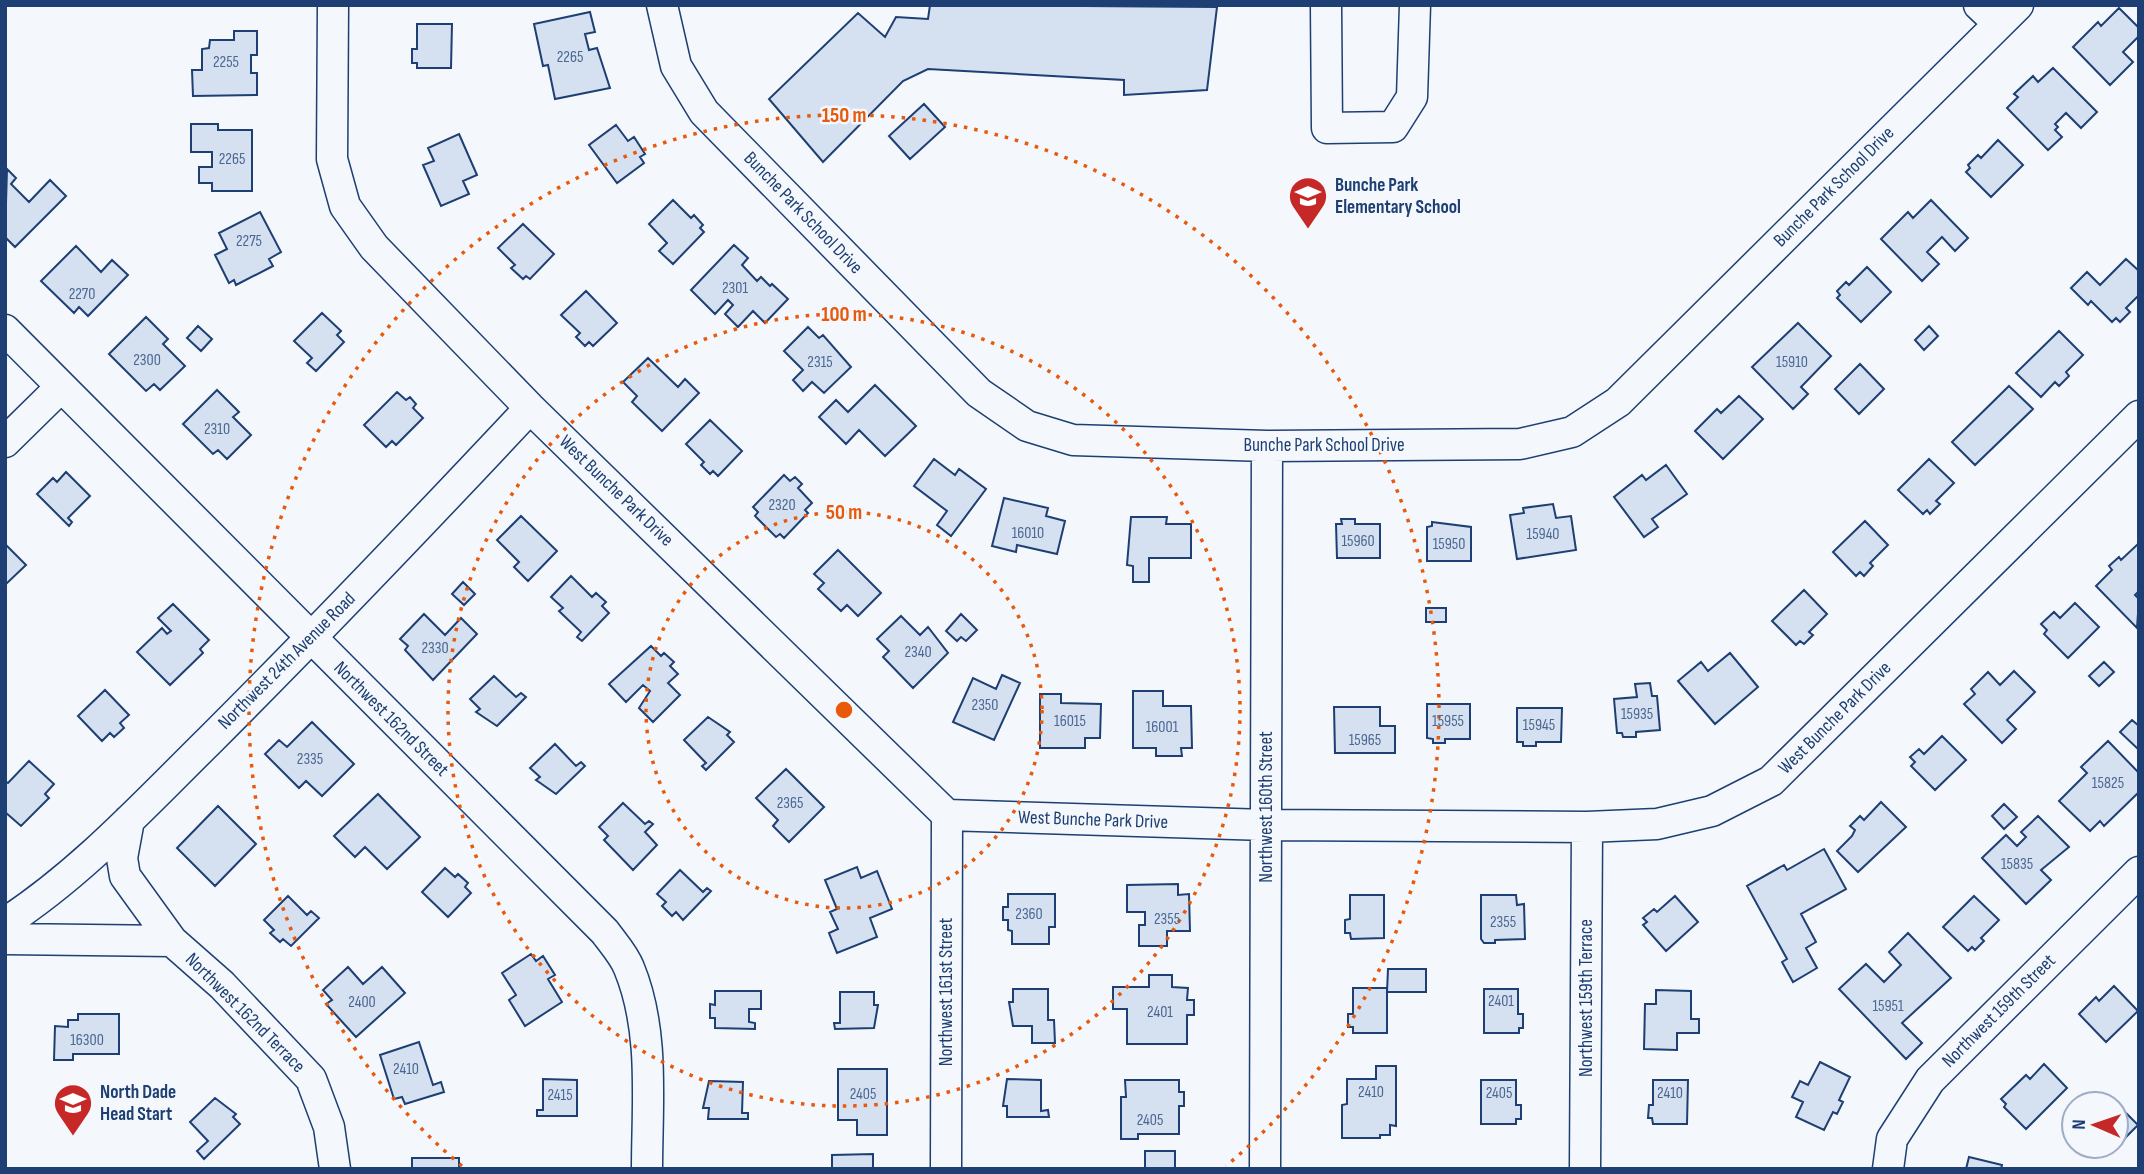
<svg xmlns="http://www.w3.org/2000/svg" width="2144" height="1174" font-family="'Sofia Sans Condensed',sans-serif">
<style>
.building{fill:#d5e0f0;stroke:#1d3f73;stroke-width:2}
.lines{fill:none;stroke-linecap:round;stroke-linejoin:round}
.minor-casing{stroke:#1d3f73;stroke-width:33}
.minor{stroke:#f4f7fb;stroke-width:30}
.ring{fill:none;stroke:#e8590c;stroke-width:3.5;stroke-dasharray:3.5 7}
.labels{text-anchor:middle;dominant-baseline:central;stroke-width:5;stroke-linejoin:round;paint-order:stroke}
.number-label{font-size:16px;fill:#4b6792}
.poi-label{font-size:19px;font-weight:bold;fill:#1d3f73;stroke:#f4f7fb;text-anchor:start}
.street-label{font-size:19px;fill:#1d3f73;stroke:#f4f7fb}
.centre{fill:#e8590c;stroke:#f4f7fb;stroke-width:3.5}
.ring-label{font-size:21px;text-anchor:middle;font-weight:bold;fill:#e8590c;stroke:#f4f7fb;stroke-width:5;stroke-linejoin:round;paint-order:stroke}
</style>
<rect width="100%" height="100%" fill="#f4f7fb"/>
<path class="building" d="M930 5 1217 7 1207 90 1124 95V80L928 69 903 81 823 162 769 99 858 13 885 37 896 17 928 19Z
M2119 8 2139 28V36L2123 52 2133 62 2110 85 2073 47 2098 22 2101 26Z
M590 12 595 32 585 34 589 50 597 48 610 88 555 99 548 65 543 66 534 24Z
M417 24H452L451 68H417V63H412V49H417Z
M234 31H257V55H251V73H257V95L193 96 192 70H202V49L209 48 210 40H234Z
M2053 68 2097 112 2081 128 2066 113 2055 124 2058 127 2055 130 2062 137 2048 150 2007 108 2018 97 2014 94 2033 76 2038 82Z
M924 104 945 127 910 159 889 136Z
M191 124H218V130H252V191H212V183H199V167H212V152H191Z
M616 125 628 141 634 137 645 154 640 157 644 163 617 183 589 145Z
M459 134 477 175 463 181 469 194 441 206 423 165 434 161 428 148Z
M1998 140 2023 165 1991 197 1966 172 1970 168 1968 165 1978 155 1981 158Z
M7 169 16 178 11 184 29 202 50 180 66 196 15 247 5 237Z
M673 200 691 218 694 215 703 225 700 228 704 232 673 264 659 251 667 243 649 224Z
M1931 200 1968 238 1955 251 1942 237 1927 252 1939 264 1922 281 1881 239 1908 212 1913 218Z
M260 212 281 252 269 259 273 266 236 285 234 280 229 283 215 255 227 249 219 233Z
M523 224 554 254 530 279 526 276 523 279 511 268 515 265 498 248Z
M734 245 748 258 742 265 757 281 761 277 770 286 772 284 788 299 765 323 753 311 738 327 725 314 733 305 728 300 715 314 691 290Z
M76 246 101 272 112 260 128 275 88 316 79 307 74 313 41 281Z
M2126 259 2139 271V295L2126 308 2130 312 2120 322 2116 318 2112 322 2091 301 2088 305 2071 288 2087 272 2100 285Z
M1867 267 1891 292 1861 322 1837 298 1840 295 1837 291 1846 282 1849 285Z
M586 291 617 323 593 346 589 342 585 346 576 337 580 333 561 315Z
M322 313 341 331 337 335 344 342 316 371 307 363 312 358 294 341Z
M146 317 168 339 163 344 185 366 160 390 154 384 146 391 109 354Z
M1798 323 1831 356 1801 387 1808 394 1793 409 1752 367Z
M198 326 212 339 201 351 187 338Z
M1929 326 1938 336 1924 350 1915 340Z
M808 327 819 338 823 335 851 367 824 393 812 382 803 391 793 380 803 370 784 351Z
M2059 331 2083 355 2066 372 2069 376 2059 386 2055 382 2041 397 2016 373Z
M648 358 678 387 685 379 699 393 662 431 632 402 637 396 623 382Z
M1860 364 1884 389 1859 414 1835 389Z
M875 385 916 426 885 456 859 430 846 444 819 417 836 400 848 412Z
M2009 386 2033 409 1975 465 1952 442Z
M217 390 239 412 233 417 251 435 227 459 218 450 213 454 183 424Z
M397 392 406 400 410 397 416 404 413 408 423 418 396 445 392 441 386 447 364 425Z
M1739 396 1763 419 1723 459 1695 431 1717 409 1721 413Z
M710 420 742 451 718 476 713 471 710 474 701 465 704 462 686 444Z
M934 459 955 475 959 469 986 489 951 536 937 525 947 511 914 486Z
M1929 459 1954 483 1936 501 1940 504 1930 514 1927 510 1923 514 1898 490Z
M1666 465 1687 494 1652 519 1658 527 1644 537 1614 497 1642 475 1646 480Z
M66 472 90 496 68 518 72 522 69 526 37 494 53 478 57 482Z
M784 475 790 481 795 477 802 484 798 488 812 503 805 510 808 513 784 538 780 534 776 537 755 516 758 512 753 507Z
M1004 498 1048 508 1046 516 1065 521 1057 554 1017 545 1016 552 992 546Z
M1553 504 1556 518 1571 516 1576 550 1517 559 1510 515 1524 513 1523 508Z
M521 516 557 551 528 581 514 567 519 562 497 540Z
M1131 517H1167L1166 524H1191V558H1149V582H1133V566L1127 565Z
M1341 519H1355V524H1380V558H1337L1336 524H1342Z
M1865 521 1888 545 1870 563 1873 566 1864 576 1860 572 1856 576 1833 552Z
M1432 522 1471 527V561H1427V527L1432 526Z
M2139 543V591L2135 595 2139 599 2137 628 2096 586 2112 570 2109 566 2119 557 2121 560Z
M5 544 26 565 5 585Z
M838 550 881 593 858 616 847 605 841 611 818 589 824 583 814 574Z
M571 576 592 597 596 593 606 602 602 606 609 613 582 641 577 637 581 632 559 611 563 608 551 597Z
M463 582 475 594 464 605 452 594Z
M1804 590 1827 614 1809 632 1813 635 1804 644 1800 641 1796 645 1772 621Z
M2075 603 2099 627 2068 658 2044 634 2047 630 2041 624 2054 612 2060 618Z
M173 604 209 640 200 649 203 653 170 685 137 652 162 628 167 634 171 631 158 618Z
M1426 608H1446V622H1426Z
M424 614 445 635 461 618 477 634 433 680 405 650 408 646 400 639Z
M961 614 977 630 966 641 961 637 957 641 946 631Z
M901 616 920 635 928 627 948 653 913 688 883 657 889 651 877 639Z
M651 646 661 656 664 653 674 662 670 666 678 674 668 683 680 695 653 722 639 708 650 691 643 685 626 702 609 684Z
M1730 653 1758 687 1715 724 1678 681 1701 662 1708 671Z
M2104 662 2114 672 2099 686 2089 676Z
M2014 671 2035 692 2007 720 2016 729 2002 743 1964 704 1975 694 1971 689 1988 672 2000 685Z
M1002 675 1020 683 994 740 953 722 973 678 996 689Z
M494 676 516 697 521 693 526 697 497 726 476 712 480 709 470 699Z
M1650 683 1652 696H1657L1660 730 1636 732V737H1623L1622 733H1617L1614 699 1637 697 1635 684Z
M105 690 129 715 120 723 124 728 114 737 110 733 102 741 78 716Z
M1133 691H1163V706H1191L1192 748H1181L1182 756H1156V748H1133Z
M1040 694H1061V703L1101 704 1100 738H1085V748H1040Z
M1427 704H1470V739H1445V743H1433V739L1427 738Z
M1334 707H1380V726H1395V753H1335Z
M1517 708H1562L1561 742H1536V746H1523V742H1517Z
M708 717 730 732 727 735 734 742 706 770 702 766 706 763 684 740Z
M2132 720 2139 726V750L2120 732Z
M312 722 354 764 322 796 306 781 299 788 265 754 279 740 287 747Z
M1942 736 1966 760 1935 790 1911 766 1915 762 1910 757 1919 749 1924 754Z
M2108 741 2139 773V792L2104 826 2100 821 2090 831 2059 801 2087 773 2081 767Z
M555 744 576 766 581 762 585 766 556 794 536 780 540 777 530 768Z
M29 761 54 784 45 794 49 798 21 826 5 812V781L8 783Z
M786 769 824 807 789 842 773 826 778 820 756 798Z
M378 794 420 837 387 869 365 847 355 857 334 836Z
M1881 802 1906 827 1858 872 1837 851 1852 836 1855 830 1850 826 1860 816 1864 820Z
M623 803 645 824 649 821 653 824 645 832 657 845 633 870 604 840 608 836 599 827Z
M2004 804 2017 817 2004 829 1992 816Z
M218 806 256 844 215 886 177 848Z
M2038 816 2069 847 2041 870 2051 880 2026 904 1982 858 2006 835 2017 846 2026 837 2021 832Z
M1824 849 1846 889 1801 914 1816 942 1806 948 1817 968 1793 982 1782 962 1787 959 1747 886 1784 865 1787 870Z
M857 867 861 878 877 871 892 909 870 918 877 937 837 953 829 933 838 929 830 912 837 909 825 880Z
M445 868 455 877 458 874 468 883 465 887 471 893 448 917 422 892Z
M680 870 703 892 707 888 711 891 683 920 676 912 672 916 662 906 666 902 657 894Z
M1178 884V895L1189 894 1190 931H1167V946H1139V925H1145V912H1127V885Z
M1008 894H1055V927H1049V944H1012V931L1008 930V920H1003V907H1008Z
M1350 895H1384V938L1351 939 1350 933H1345V920L1350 919Z
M1481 895H1516L1517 905 1524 904 1525 939 1495 940V943H1484L1481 939Z
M288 896 307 915 311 911 319 918 291 946 283 939 280 942 270 933 274 930 264 920Z
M1675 896 1698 922 1666 951 1643 925 1647 922 1643 918 1654 909 1657 912Z
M1974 896 1999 920 1981 938 1984 941 1975 950 1972 947 1968 951 1943 927Z
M1908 933 1951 978 1902 1023 1922 1043 1906 1059 1839 989 1866 964 1884 982 1901 965 1889 952Z
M531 954 536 961 543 956 555 975 548 979 562 1002 525 1026 509 1000 516 995 502 973Z
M348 967 363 984 382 967 405 993 356 1037 326 1004 332 1000 323 990Z
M1388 969H1426V992H1387Z
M1149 975H1172V987L1188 988 1187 1000H1194V1015H1187V1044H1127V1009H1113V987H1149Z
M2114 986 2138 1011 2106 1042 2079 1014 2096 997 2099 1001Z
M1353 988H1387V1033H1353V1027H1348V1014H1353Z
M1013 989H1048V1020H1054L1055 1043H1032V1026H1013L1009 1002H1013Z
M1484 989H1518V1014H1523V1028H1519V1033H1484Z
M1656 990 1691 991V1019H1699V1033H1677V1050L1644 1049 1645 1004H1656Z
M715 991H761V1009H749V1022L755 1023V1029L715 1028V1018H710V1004L715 1005Z
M840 992H874V1005H878L874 1028 835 1029 834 1023H840Z
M78 1014H119V1054H73V1060H54L55 1026 68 1027V1020H78Z
M419 1042 433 1085 441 1082 444 1092 405 1104 402 1097 394 1099 380 1055Z
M1820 1062 1850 1077 1839 1100 1843 1102 1837 1114 1833 1112 1824 1130 1796 1117 1803 1102 1792 1097 1800 1081 1808 1085Z
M2044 1064 2067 1088 2026 1129 2004 1107 2006 1104 2001 1099 2026 1075 2030 1079Z
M1376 1066H1396V1126L1390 1125V1135H1380V1138H1342V1105L1347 1104V1079H1376Z
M838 1069H887V1135H857V1120H838Z
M543 1079 577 1080V1116H537V1110H543Z
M1007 1079 1041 1080V1111L1048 1110 1049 1117H1007V1106H1003Z
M1125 1080H1179V1092H1184V1106H1179V1134H1138V1139H1121V1097H1126Z
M1481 1080H1516V1105H1521V1119H1516V1124H1481Z
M1653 1080H1688L1687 1124H1653L1652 1118H1648L1649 1105H1653Z
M709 1081 743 1082 742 1113H748V1119H708L709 1108H703Z
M215 1098 236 1114 233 1117 240 1124 204 1159 197 1151 208 1141 190 1122Z
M2126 1113 2138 1125 2126 1137 2116 1127Z
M1145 1151H1175V1169H1145Z
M873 1154V1169H832V1155Z
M1969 1157 2002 1165 2001 1169H1966Z
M412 1158H459V1169H412Z"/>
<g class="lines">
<g class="minor-casing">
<path id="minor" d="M333 5 332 159 345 206 374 247 530 408 947 815 1266 825 1587 827 1657 824 1712 811 1771 781 2139 416
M662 5 676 66 704 112 979 393 1027 426 1073 440 1267 446 1520 444 1572 432 1618 402 2018 5
M1326 5 1327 128 1393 127 1412 97 1415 5
M1979 5 1999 24
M5 330 605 932C613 943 624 955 629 968 655 1031 647 1103 647 1169
M5 442 61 387
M129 820 122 858 125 876 172 941 222 985 311 1079 329 1127 335 1169
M5 923C82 873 145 804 210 740 319 631 425 520 530 408
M5 939 172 941
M946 1169 947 815
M1265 1169 1267 446
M1585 1169 1587 827
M1888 1169 1892 1139 1930 1080 2139 872"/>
</g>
<use href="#minor" class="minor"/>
</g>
<g class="ring">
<circle cx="844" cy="710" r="198"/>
<circle cx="844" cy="710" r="396"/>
<path d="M462 1166A595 595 0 1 1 1226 1166"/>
</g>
<defs>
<g id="school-pin" transform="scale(2.0125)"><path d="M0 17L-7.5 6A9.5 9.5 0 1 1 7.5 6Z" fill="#c62828" stroke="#f4f7fb"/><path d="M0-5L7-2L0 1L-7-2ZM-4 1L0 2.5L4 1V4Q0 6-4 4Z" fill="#fff"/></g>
</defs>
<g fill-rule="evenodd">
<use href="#school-pin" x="1308" y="196"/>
<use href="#school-pin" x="73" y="1103"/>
</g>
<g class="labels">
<g class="number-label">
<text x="570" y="57">2265</text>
<text x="226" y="62">2255</text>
<text x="232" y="159">2265</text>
<text x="249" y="241">2275</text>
<text x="735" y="288">2301</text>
<text x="82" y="294">2270</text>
<text x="147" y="360">2300</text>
<text x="820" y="362">2315</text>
<text x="1792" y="362">15910</text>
<text x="217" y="429">2310</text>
<text x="782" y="505">2320</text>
<text x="1028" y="533">16010</text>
<text x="1543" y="534">15940</text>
<text x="1358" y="541">15960</text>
<text x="1449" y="544">15950</text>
<text x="435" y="648">2330</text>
<text x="918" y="652">2340</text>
<text x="985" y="705">2350</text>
<text x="1637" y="714">15935</text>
<text x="1070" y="721">16015</text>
<text x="1448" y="721">15955</text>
<text x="1539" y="725">15945</text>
<text x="1162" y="727">16001</text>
<text x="1365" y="740">15965</text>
<text x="310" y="759">2335</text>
<text x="2108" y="783">15825</text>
<text x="790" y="803">2365</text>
<text x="2017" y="864">15835</text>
<text x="1029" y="914">2360</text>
<text x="1167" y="919">2355</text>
<text x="1503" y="922">2355</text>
<text x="1501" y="1001">2401</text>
<text x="362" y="1002">2400</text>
<text x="1888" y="1006">15951</text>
<text x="1160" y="1012">2401</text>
<text x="87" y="1040">16300</text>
<text x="406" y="1069">2410</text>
<text x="1371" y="1092">2410</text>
<text x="1499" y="1093">2405</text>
<text x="1670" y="1093">2410</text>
<text x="863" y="1094">2405</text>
<text x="560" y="1095">2415</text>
<text x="1150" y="1120">2405</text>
</g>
<g class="poi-label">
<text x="1335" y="185">Bunche Park<tspan x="1335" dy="22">Elementary School</tspan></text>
<text x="100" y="1092">North Dade<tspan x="100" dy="22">Head Start</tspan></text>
</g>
<g class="street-label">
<text transform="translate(1834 187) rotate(-45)">Bunche Park School Drive</text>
<text transform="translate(803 213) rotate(46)">Bunche Park School Drive</text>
<text x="1324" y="445">Bunche Park School Drive</text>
<text transform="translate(616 491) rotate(44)">West Bunche Park Drive</text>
<text transform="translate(287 661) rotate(-45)">Northwest 24th Avenue Road</text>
<text transform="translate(1835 718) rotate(-45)">West Bunche Park Drive</text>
<text transform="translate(391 719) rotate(45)">Northwest 162nd Street</text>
<text transform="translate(1266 807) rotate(-90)">Northwest 160th Street</text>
<text transform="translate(1093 820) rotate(2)">West Bunche Park Drive</text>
<text transform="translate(946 992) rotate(-90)">Northwest 161st Street</text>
<text transform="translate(1586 998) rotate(-90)">Northwest 159th Terrace</text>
<text transform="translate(1999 1011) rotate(-45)">Northwest 159th Street</text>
<text transform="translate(245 1013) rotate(45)">Northwest 162nd Terrace</text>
</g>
</g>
<circle cx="844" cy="710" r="10" class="centre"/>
<g class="ring-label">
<text x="844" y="122">150 m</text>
<text x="844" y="321">100 m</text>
<text x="844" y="519">50 m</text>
</g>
<rect width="2144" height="1174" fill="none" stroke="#1d3f73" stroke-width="14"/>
<g transform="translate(2095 1125) rotate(272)"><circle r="33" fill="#f4f7fb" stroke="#9eadc5" stroke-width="2"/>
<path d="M0-5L12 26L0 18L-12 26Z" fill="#c62828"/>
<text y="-10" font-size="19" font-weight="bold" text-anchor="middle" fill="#1d3f73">N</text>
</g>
</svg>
